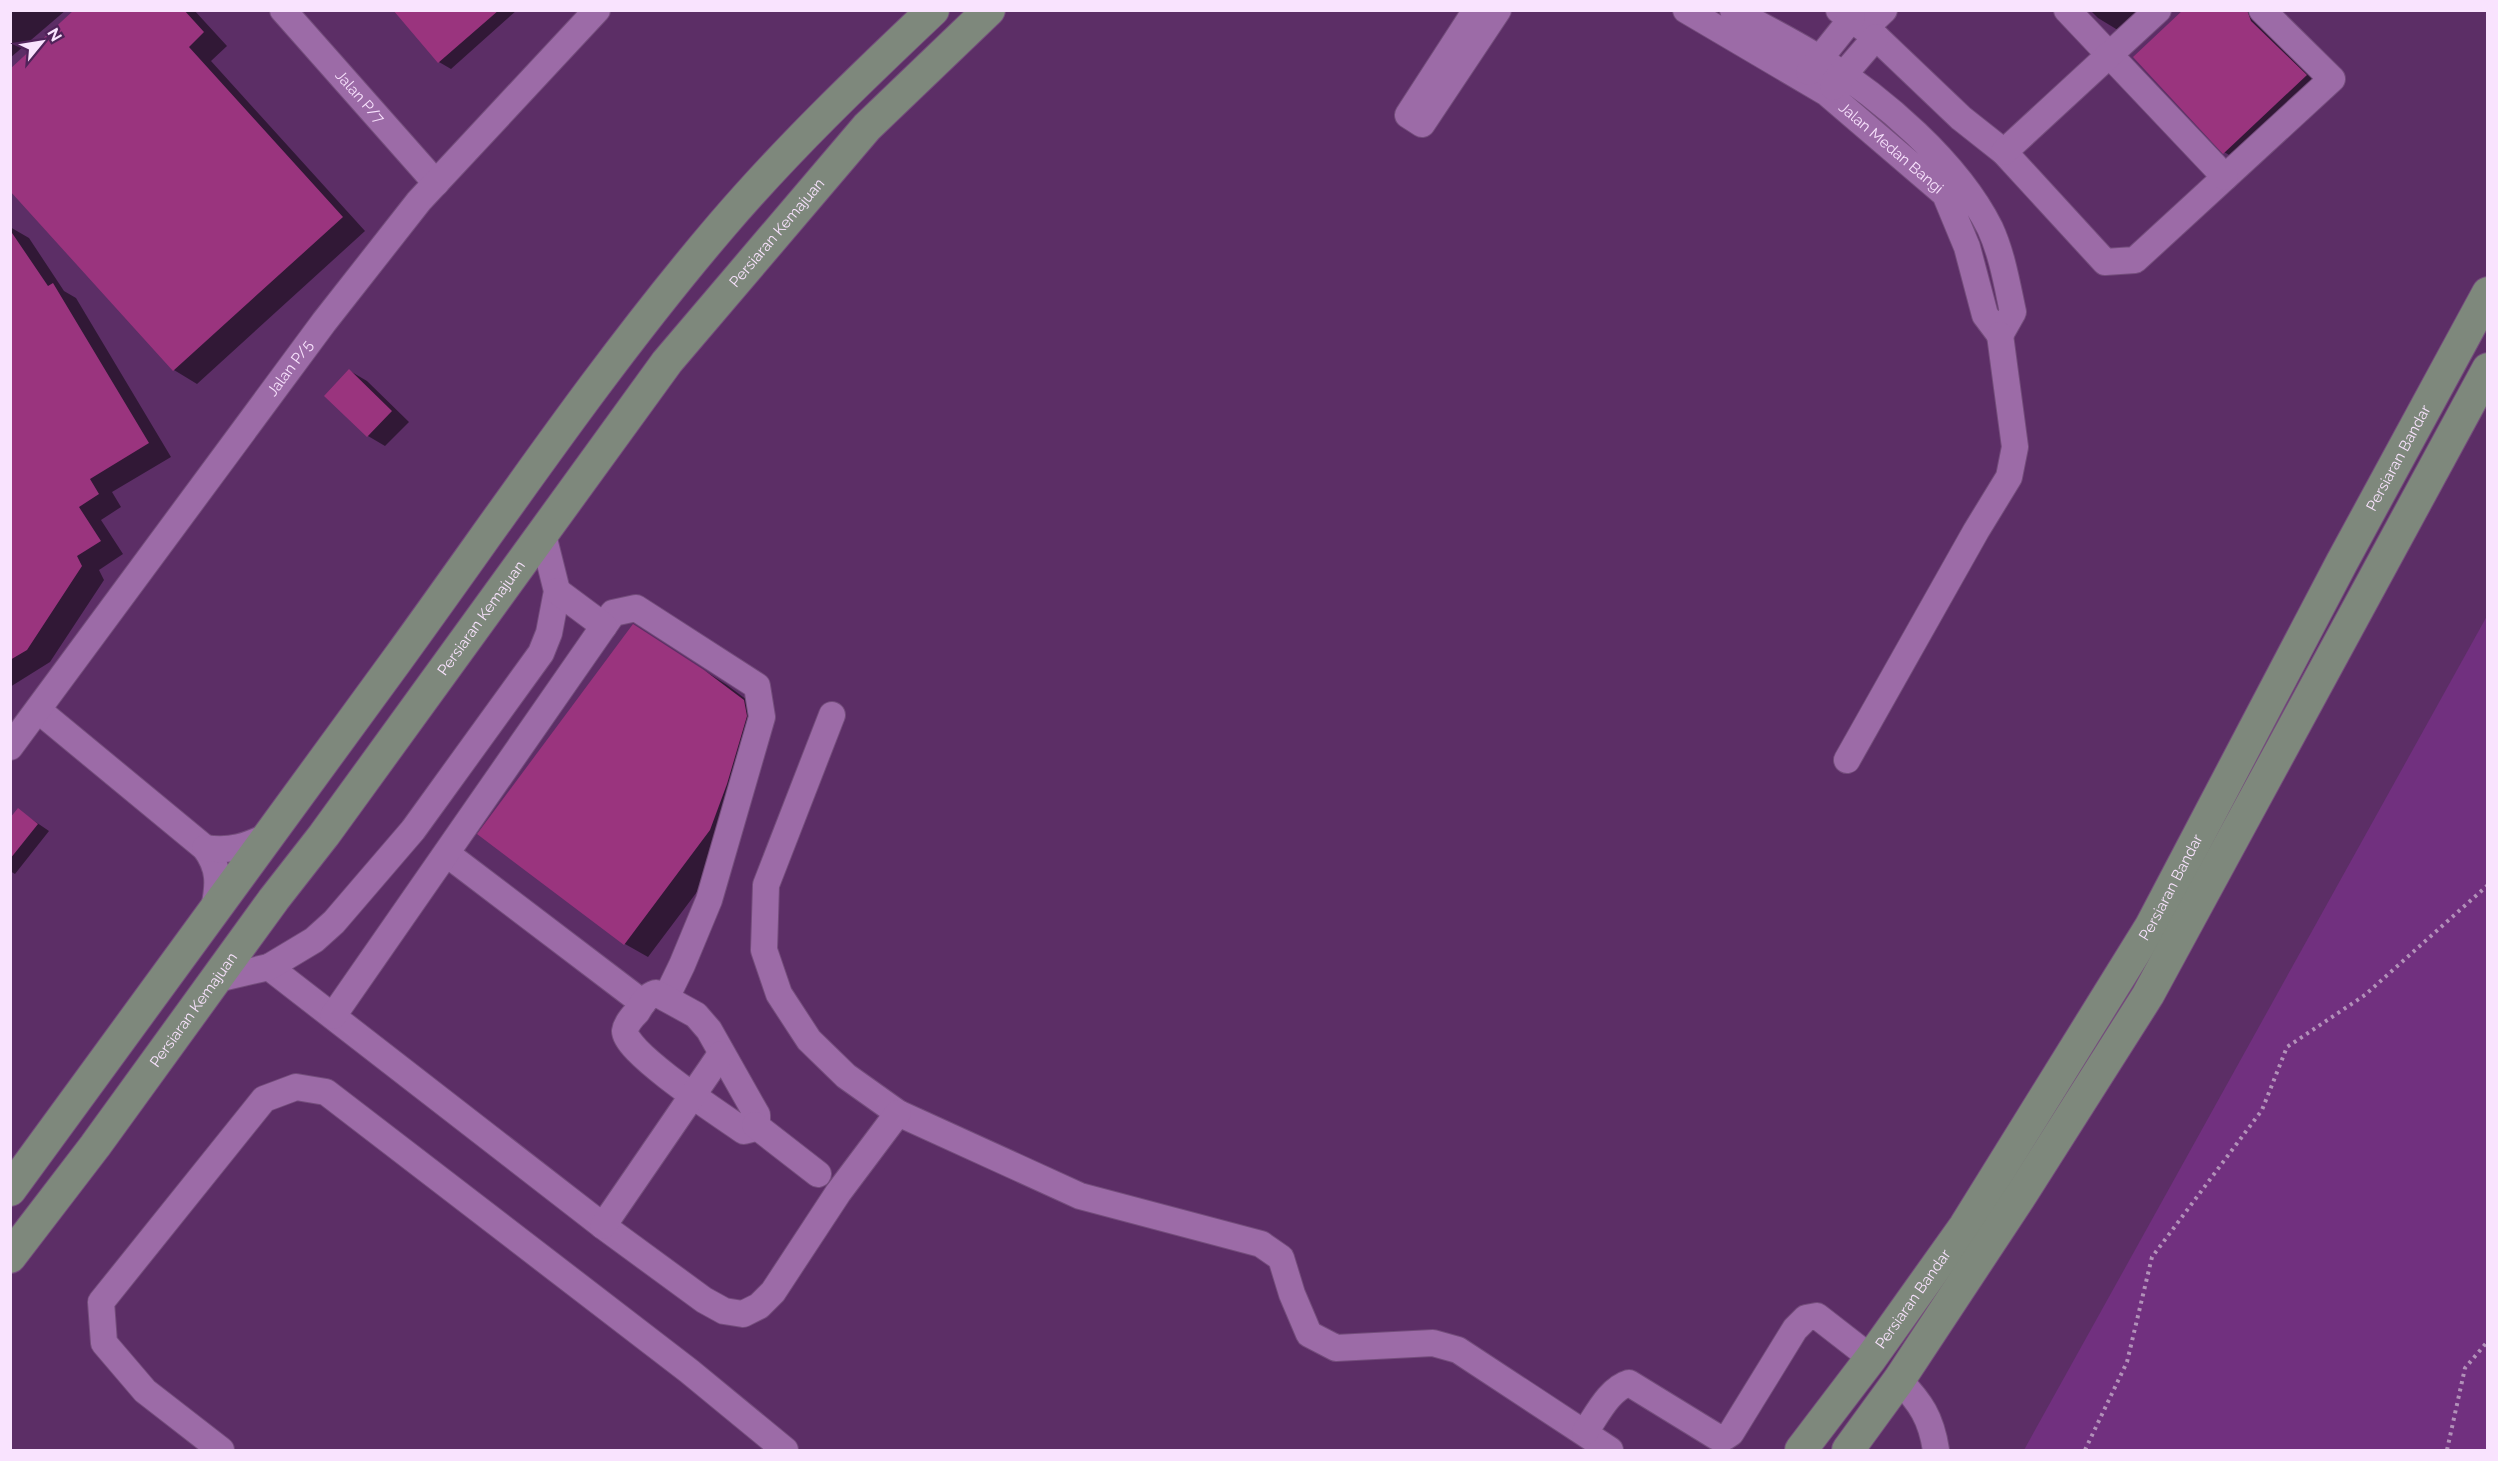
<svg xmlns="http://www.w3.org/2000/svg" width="2498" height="1461" font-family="Raleway,sans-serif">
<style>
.green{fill:#71307f}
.shadow{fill:#0007}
.building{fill:#9a347e}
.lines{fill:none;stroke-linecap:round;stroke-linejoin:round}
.minor-casing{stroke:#744d7c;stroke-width:28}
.major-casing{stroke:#744d7c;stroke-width:34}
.path{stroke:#b291b9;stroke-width:4;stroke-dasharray:3 4.5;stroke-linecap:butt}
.minor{stroke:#9c6ba7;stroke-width:26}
.major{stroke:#7e887c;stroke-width:32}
.labels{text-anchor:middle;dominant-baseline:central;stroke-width:4.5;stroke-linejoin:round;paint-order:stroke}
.street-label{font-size:15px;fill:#f9e3fe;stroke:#50235a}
</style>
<rect width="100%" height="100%" fill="#5c2e66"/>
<path class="green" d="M2487 616V1450H2024Z"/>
<path class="shadow" d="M10 10H66L10 58Z
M76 10H194L227 46 211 61 365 231 197 384 174 370 29 210Z
M395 10H517L451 69 439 62Z
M2090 10H2145L2121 32 2098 18Z
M2185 10H2263L2329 89 2248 166 2224 152Z
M10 227 29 238 64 291 76 298 171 457 112 492 121 507 101 520 123 554 99 570 104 580 50 662 10 687Z
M350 371 367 381 409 422 385 446 368 436 326 396Z
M634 626 727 685 767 715 733 844 648 957 625 944 479 834Z
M18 810 49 831 15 874 10 871V820Z"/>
<path class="building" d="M74 10H184L204 32 189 47 343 217 173 371 10 191V69Z
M393 10H499L438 63Z
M2183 10H2247L2251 21 2307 75 2223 154 2133 57Z
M10 230 48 286 53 283 149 443 90 479 99 494 79 507 101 541 77 556 82 566 27 650 10 660Z
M349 369 392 411 367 437 324 396Z
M633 624 704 670 744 700 747 716 727 784 710 830 624 945 477 834Z
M18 808 38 824 10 859V818Z"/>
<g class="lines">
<g class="minor-casing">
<g id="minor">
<path id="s1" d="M283 10 436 183"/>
<path d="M1476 10 1408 115 1422 124 1498 10"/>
<path id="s2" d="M1686 10 1827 93 1945 194 1967 247 1985 315 2000 335 2013 312C2007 284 2002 254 1990 228 1957 162 1882 98 1820 59 1792 41 1762 27 1733 10"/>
<path d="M1839 10 1876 37 1961 118 2004 152 2105 262 2135 260 2332 79 2262 10"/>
<path d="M2067 10 2225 177"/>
<path d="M1865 28 1884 10"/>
<path d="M1809 72 1852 18"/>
<path d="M1833 87 1876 37"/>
<path d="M2004 152 2158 10"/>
<path d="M604 626 613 613 636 608 757 686 762 717 709 900 682 965 666 998"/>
<path d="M38 710 205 848C220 868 219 885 214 908"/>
<path d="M832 715 766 885 764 950 779 994 809 1040 846 1076 898 1113 1080 1196 1261 1244 1281 1258 1292 1294 1309 1334 1336 1348 1433 1343 1458 1350 1610 1450"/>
<path id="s3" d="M10 747 324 322 419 201 597 10"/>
<path d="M1847 760 1976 531 2009 477 2015 447 2000 335"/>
<path d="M205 848C231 852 247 846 270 835"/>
<path d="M447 854 643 1003"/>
<path d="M269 967 603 1226 704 1300 724 1311 743 1314 759 1306 773 1292 838 1193 898 1113"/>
<path d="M217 979 269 967 314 940 334 922 413 830 541 653 549 633 557 591 543 535"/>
<path d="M656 993 696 1015 709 1030 757 1115V1121L752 1129 744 1131C724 1117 624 1052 625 1031 626 1024 632 1017 637 1012 642 1004 646 996 656 993Z"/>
<path d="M333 1016 604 626 557 591"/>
<path d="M755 1125 818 1174"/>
<path d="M603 1226 721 1054"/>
<path d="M1899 1380C1921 1403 1931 1418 1936 1450"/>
<path d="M1585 1432C1597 1415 1609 1389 1629 1383L1717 1437H1725L1731 1433 1795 1329 1806 1318 1817 1316 1871 1358"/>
<path d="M221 1450 145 1391 104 1343 101 1302 264 1099 296 1087 326 1092 689 1371 785 1450"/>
</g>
</g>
<g class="major-casing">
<g id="major">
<path d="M10 1190C139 1013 269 837 397 660 503 514 604 363 722 225 787 149 860 79 933 10"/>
<path id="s4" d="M10 1257 95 1146 274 899 324 835 667 362 867 127 989 10"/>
<path id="s5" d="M1801 1450 1871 1358 1965 1226 2151 926 2342 562 2488 293"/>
<path d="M1848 1450 1899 1380 2023 1192 2148 995 2488 369"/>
</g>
</g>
<path class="path" d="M2085 1450 2127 1362 2152 1257 2262 1110 2287 1047 2365 995 2488 885
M2447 1450 2465 1368 2488 1341"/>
<use href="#minor" class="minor"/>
<use href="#major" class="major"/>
</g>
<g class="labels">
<g class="street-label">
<text stroke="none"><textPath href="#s1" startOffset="116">Jalan P/7</textPath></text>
<text stroke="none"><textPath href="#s2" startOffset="248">Jalan Medan Bangi</textPath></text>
<text stroke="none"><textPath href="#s4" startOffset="1280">Persiaran Kemajuan</textPath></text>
<text stroke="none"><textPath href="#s3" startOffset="471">Jalan P/5</textPath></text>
<text stroke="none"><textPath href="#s5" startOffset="1160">Persiaran Bandar</textPath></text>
<text stroke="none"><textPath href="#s4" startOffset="794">Persiaran Kemajuan</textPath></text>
<text stroke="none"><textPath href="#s5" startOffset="674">Persiaran Bandar</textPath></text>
<text stroke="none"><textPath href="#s4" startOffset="308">Persiaran Kemajuan</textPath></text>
<text stroke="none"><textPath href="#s5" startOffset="188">Persiaran Bandar</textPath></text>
</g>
</g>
<rect width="2498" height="1461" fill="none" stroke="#f9e3fe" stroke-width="24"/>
<g transform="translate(42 42) rotate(60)" stroke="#50235a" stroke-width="4.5" paint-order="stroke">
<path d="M0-4.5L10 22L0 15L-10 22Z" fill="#f9e3fe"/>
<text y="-9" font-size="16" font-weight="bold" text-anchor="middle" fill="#f9e3fe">N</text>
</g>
</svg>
